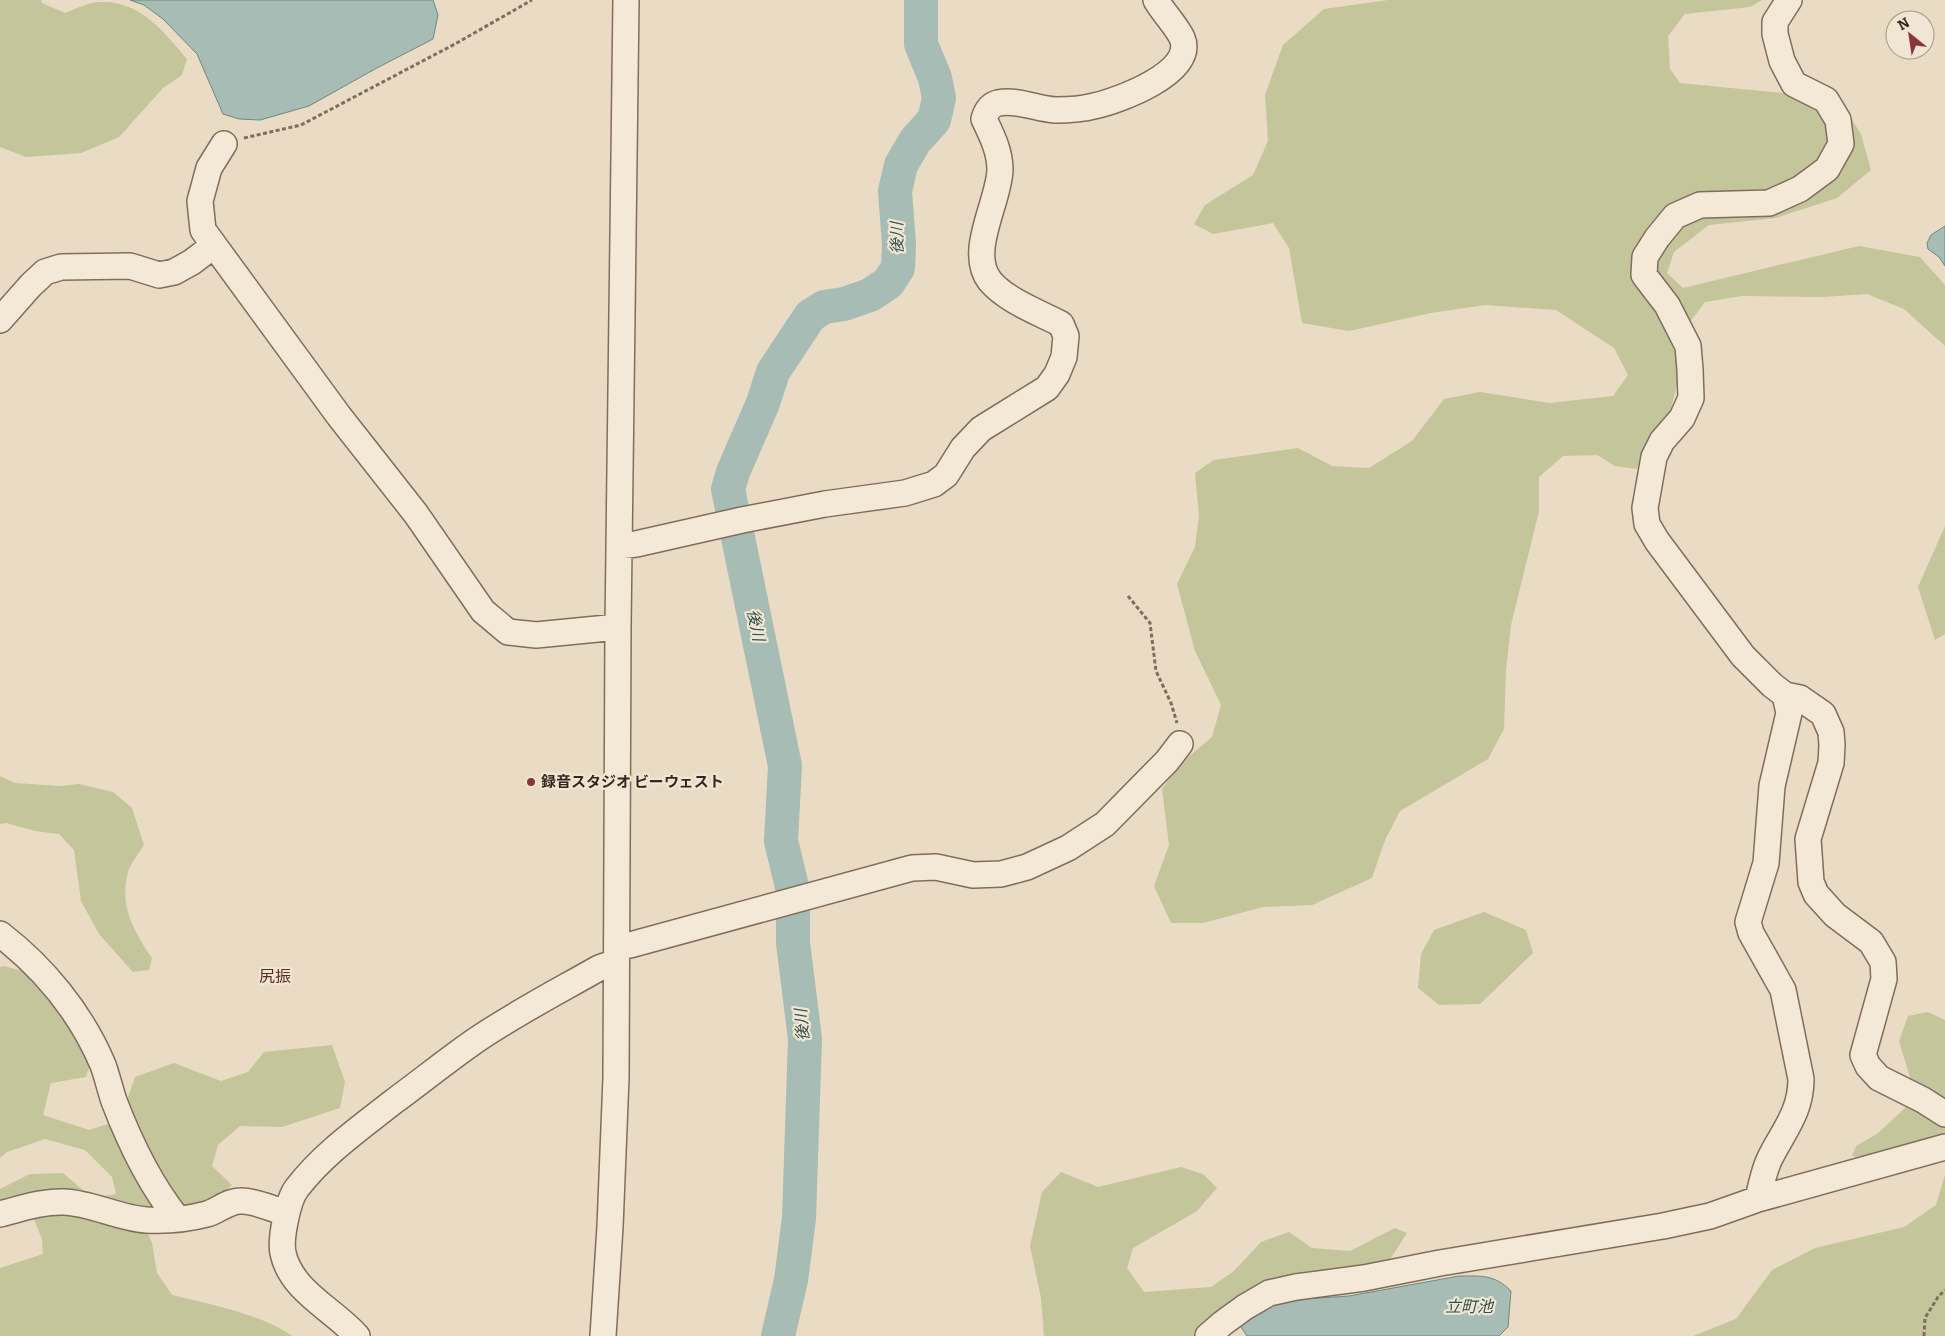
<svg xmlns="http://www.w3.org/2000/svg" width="1945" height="1336" font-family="Bitter,'Noto Sans JP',serif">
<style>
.green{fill:#c4c59a}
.water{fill:#a6bcb4;stroke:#6e8980}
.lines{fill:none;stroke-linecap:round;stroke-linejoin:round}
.river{stroke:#a6bcb4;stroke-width:34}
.minor-casing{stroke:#816d5d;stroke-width:28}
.path{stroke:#816d5d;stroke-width:3;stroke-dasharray:4 2.5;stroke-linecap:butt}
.minor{stroke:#f4e9d7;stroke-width:25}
.poi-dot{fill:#8a343b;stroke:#f1e6d3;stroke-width:2}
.labels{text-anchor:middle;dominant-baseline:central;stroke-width:4.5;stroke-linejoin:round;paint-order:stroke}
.poi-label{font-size:15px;font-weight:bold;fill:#33271f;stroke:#f1e6d3;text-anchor:start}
.water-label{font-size:16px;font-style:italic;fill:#30514c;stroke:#f1e6d3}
.neighbourhood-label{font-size:16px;fill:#5b2b23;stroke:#f1e6d3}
</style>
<rect width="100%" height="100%" fill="#e9dbc4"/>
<path class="green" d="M0 0H41L42 3 65 13C75 9 88 3 99 2 140 0 163 31 187 59L182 75 163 88 119 137 81 153 26 157 0 147Z
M1388 0H1762L1750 7 1685 14 1668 36 1670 69 1680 83 1794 94 1843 106 1861 134 1871 170 1837 198 1776 218 1709 225 1674 252 1667 273 1683 288 1859 246 1920 257 1945 285V346L1904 309 1867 294 1823 297 1742 296 1705 302 1674 343 1678 381 1669 416 1650 443 1637 469 1615 466 1597 455 1563 456 1539 477V511L1511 625 1506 670 1504 729 1488 759 1400 811 1385 840 1372 878 1312 905 1263 907 1203 923H1171L1154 886 1169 845 1162 789 1178 766 1212 737 1221 705 1195 651 1177 584 1195 547 1199 515 1195 473 1214 460 1298 448 1332 466 1369 468 1412 441 1444 399 1480 392 1549 403 1613 396 1628 375 1614 348 1556 310 1485 305 1431 313 1349 331 1302 323 1289 248 1273 223 1213 234 1194 224 1205 205 1253 175 1268 141 1265 95 1283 45 1324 9Z
M1945 526V634L1935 640 1918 587Z
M0 776 15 783 60 786 79 784 113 792 132 808 144 845C139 853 131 863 128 872 119 905 133 930 152 958L149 970 133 972 99 934 81 901 74 850 59 834 35 831 6 823 0 824Z
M1484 912 1526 930 1533 953 1480 1004 1439 1005 1418 988 1421 954 1434 930Z
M4 966 22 971 67 1021 93 1056 86 1077 51 1083 43 1115 89 1130 120 1120 135 1077 174 1063 221 1081 248 1072 264 1052 332 1045 345 1082 340 1108 282 1127 240 1126 218 1145 212 1166 232 1185 212 1203 147 1231 152 1243 157 1273 172 1295C209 1304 261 1314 292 1336H0V1268L43 1254 42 1239 33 1217 0 1209V1189L30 1174 63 1173 92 1198 116 1194 112 1177 85 1150 45 1139 7 1152 0 1158V967Z
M1928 1012 1945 1020V1143L1878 1160 1852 1156 1856 1146 1877 1134 1905 1108 1912 1084 1899 1041 1908 1016Z
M1181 1167 1203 1174 1217 1188 1197 1211 1133 1248 1127 1268 1144 1292 1211 1287 1234 1271 1261 1242 1289 1232 1312 1248 1350 1251 1395 1228 1407 1233 1389 1261 1235 1304 1195 1336H1044L1041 1298 1030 1246 1042 1192 1061 1172 1098 1187Z
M1945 1175V1336H1693L1736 1319 1772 1270 1815 1248 1904 1227 1936 1205Z"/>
<path class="water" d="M130 0H433L438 15 433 39 375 69 309 106 260 120 239 119 223 114 197 54 163 19 144 5Z
M1945 226V266L1939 257 1928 249 1927 243 1931 235Z
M1459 1276C1481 1276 1494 1274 1511 1291L1508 1327 1499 1336H1247L1239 1324 1263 1309 1289 1300 1349 1296Z"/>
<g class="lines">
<path class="river" d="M778 1336 791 1280 799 1218 805 1039 793 943V891L781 841 785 766 728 489 733 472 763 403 773 372 810 316 824 307 844 304 870 295 888 283 898 268 899 245 895 191 901 165 915 141 934 120 939 98 935 78 921 44V0"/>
<g class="minor-casing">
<path id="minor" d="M1789 0 1775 22V34L1782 61 1794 84 1826 100 1838 120 1841 144 1827 169 1800 189 1769 203 1700 205 1675 216 1657 238 1645 257 1644 275 1667 305 1688 346 1690 370 1691 398 1682 418 1662 441 1654 457 1645 508 1647 524 1657 541 1743 656 1772 685 1785 695 1800 698 1823 714 1831 732 1832 745 1831 763 1808 839 1811 882 1816 894 1835 915 1871 942 1883 962 1884 979 1863 1055 1868 1066 1879 1078 1923 1100 1945 1114
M224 144 209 168 200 201 203 230 339 416 416 514 483 611 508 632 536 635 618 627
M0 320 31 285 45 272 61 267 130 266 159 275 174 272 192 262 213 246
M619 546 636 544 742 520 825 504 905 493 934 484 946 475 963 448 981 429 1047 388 1057 374 1064 357 1066 336 1061 324C1038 312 1007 301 990 281 967 252 999 202 1000 170 1000 151 992 136 984 119 986 112 990 105 998 103 1017 99 1037 109 1055 110 1067 110 1083 109 1094 106 1118 101 1197 72 1182 38 1178 28 1162 11 1156 0
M0 934C44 968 81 1013 103 1065 107 1076 110 1089 114 1101 130 1143 149 1183 177 1218
M617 946 630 945 912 868 936 867 973 875 1001 874 1027 867 1068 848 1105 824 1167 761 1180 744
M1758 1199C1761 1185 1764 1170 1770 1158 1784 1130 1801 1112 1801 1079L1783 990 1751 933 1748 922 1766 863 1772 786 1789 713 1785 695
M0 1214C20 1209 43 1201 64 1202 92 1203 118 1218 146 1220 165 1221 188 1219 207 1214 218 1211 229 1200 242 1201 256 1201 272 1209 286 1213
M357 1336C333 1309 291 1291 283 1253 280 1239 288 1199 297 1188 323 1154 360 1128 393 1102 419 1083 445 1062 472 1043 512 1015 557 992 599 968L616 962
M603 1336 610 1227 616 1078 618 627 626 0
M1208 1336 1223 1323 1245 1307 1269 1293 1296 1287 1364 1278 1440 1263 1663 1226 1710 1216 1758 1199 1945 1147"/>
</g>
<path class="path" d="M244 138 301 125 455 44 532 0
M1128 596 1150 623 1156 671 1171 703 1177 723
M1924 1336 1925 1318 1938 1297 1945 1290"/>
<use href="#minor" class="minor"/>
</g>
<circle class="poi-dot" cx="531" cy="782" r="5"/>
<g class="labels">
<g class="poi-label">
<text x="541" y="782">録音スタジオ ビーウェスト</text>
</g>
<g class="water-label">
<text transform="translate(897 238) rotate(-91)">後川</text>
<text transform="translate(756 625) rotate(78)">後川</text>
<text transform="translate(802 1025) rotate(-95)">後川</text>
<text x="1469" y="1306">立町池</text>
</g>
<g class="neighbourhood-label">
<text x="275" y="976">尻振</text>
</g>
</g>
<g transform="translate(1910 35) rotate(330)"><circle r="24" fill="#f1e6d3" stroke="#a59a8b"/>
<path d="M0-4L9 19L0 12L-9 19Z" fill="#8a343b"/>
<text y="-8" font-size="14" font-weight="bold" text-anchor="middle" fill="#33271f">N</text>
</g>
</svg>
